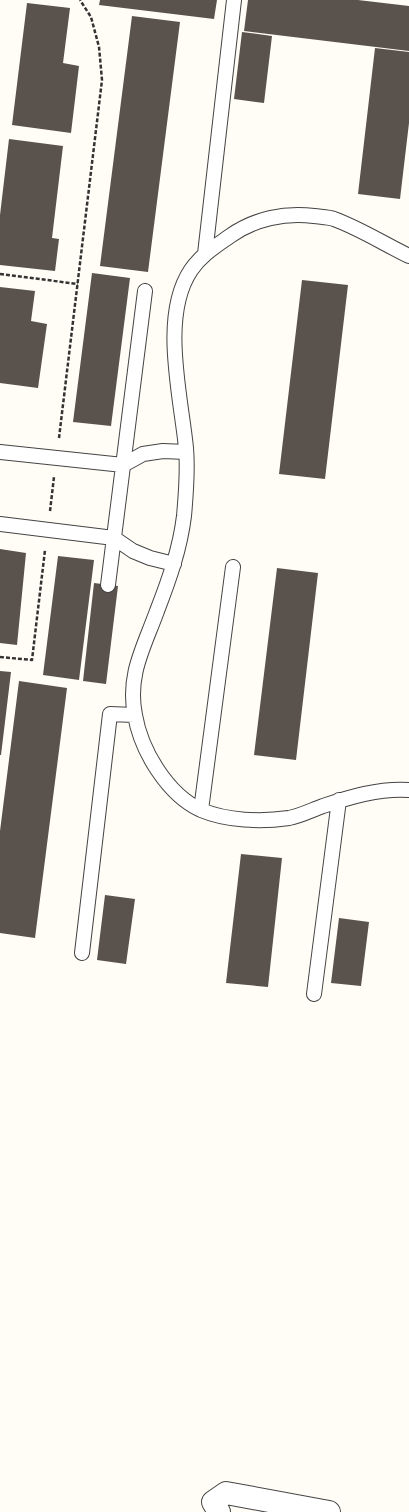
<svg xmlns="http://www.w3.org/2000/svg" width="409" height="1512" font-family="Spectral,serif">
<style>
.building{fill:#5a524d}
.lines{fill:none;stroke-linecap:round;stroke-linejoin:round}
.service-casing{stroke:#444;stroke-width:16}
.tertiary-casing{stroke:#444;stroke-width:24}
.path{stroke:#333;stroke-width:2.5;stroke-dasharray:4 2;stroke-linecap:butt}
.service{stroke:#fff;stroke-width:14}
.tertiary{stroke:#fff;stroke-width:22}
</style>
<rect width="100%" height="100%" fill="#fffdf5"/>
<path class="building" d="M100 0H217L214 19 99 5Z
M248 0H358L409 6V51L244 31Z
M27 3 70 8 63 63 79 66 71 133 12 125Z
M132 16 180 22 148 272 100 266Z
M242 32 272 36 264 103 234 99Z
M375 48 409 52V123L400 199 358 194Z
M9 139 63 146 52 238 59 239 55 271 0 265V215Z
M92 273 130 278 111 426 73 422Z
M302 280 348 285 325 479 279 474Z
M0 287 35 291 31 321 47 324 38 388 0 383Z
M0 549 26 553 17 645 0 643Z
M58 556 94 560 79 680 43 675Z
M277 568 318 573 296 760 254 755Z
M94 583 118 586 106 684 83 681Z
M0 671 11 672 1 755H0Z
M19 681 67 688 35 938 0 933V831Z
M241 854 282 858 268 987 226 983Z
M105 895 135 899 126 964 97 960Z
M339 918 369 922 361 986 331 983Z"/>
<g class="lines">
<g class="service-casing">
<path id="service" d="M205 254 234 0
M409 256C384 244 361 229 334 219 328 217 321 217 314 216 285 212 254 219 230 236 216 246 201 255 191 270 160 316 181 396 186 448 188 470 186 494 184 516 180 549 169 580 157 611 144 647 127 675 135 715 141 751 168 795 201 810 227 821 261 822 289 818 300 816 312 810 323 806 350 797 379 788 409 790
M0 452 123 465 143 454 163 451 186 452
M0 524 114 538 133 551 150 558 174 564
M108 585 145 291
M201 810 233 567
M82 953 110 714 134 715
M314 994 339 800"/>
</g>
<g class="tertiary-casing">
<path id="tertiary" d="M219 1512 213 1502 226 1493 329 1512"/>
</g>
<path class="path" d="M0 274 78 284
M59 438 102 80 99 47 91 17 80 0
M50 511 54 477
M0 657 32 660 45 550"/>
<use href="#service" class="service"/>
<use href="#tertiary" class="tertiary"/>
</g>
</svg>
